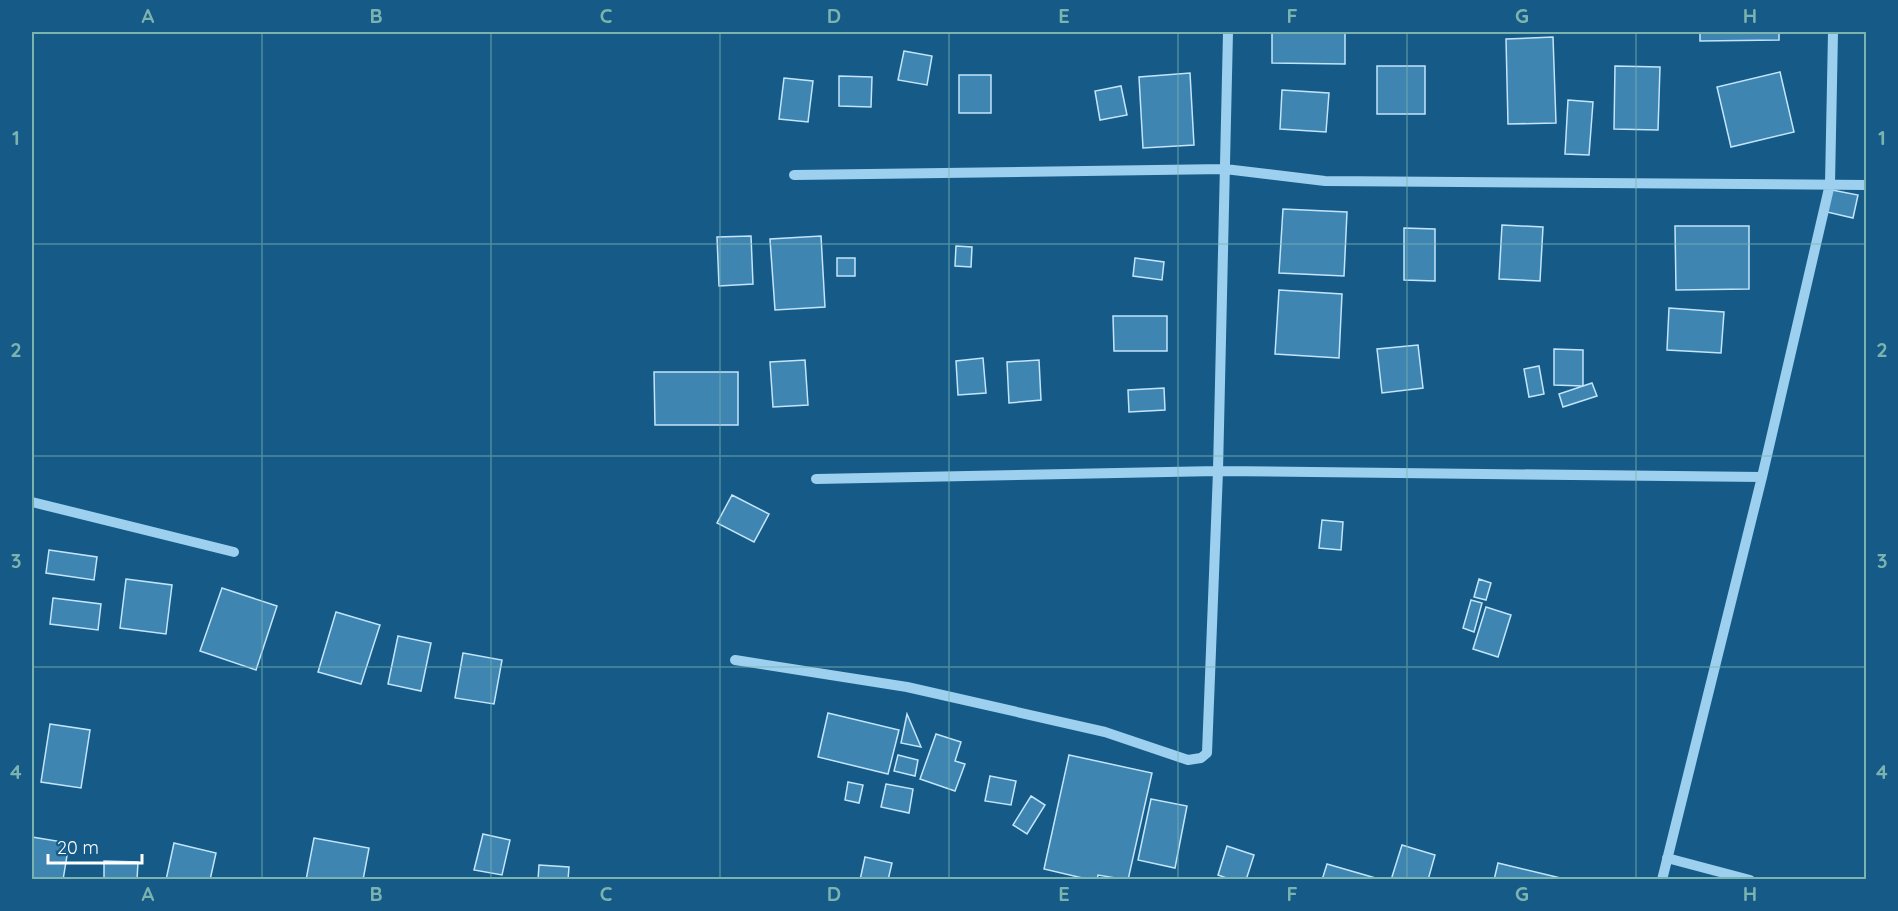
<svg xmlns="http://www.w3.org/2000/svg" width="1898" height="911" font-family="Quicksand,sans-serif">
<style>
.building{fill:#3e85b1;stroke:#c2e5fa;stroke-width:1.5}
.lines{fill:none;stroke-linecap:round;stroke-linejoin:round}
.minor{stroke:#9dcfee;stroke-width:10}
.grid{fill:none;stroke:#7bb4af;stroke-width:1.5;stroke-opacity:0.55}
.neatline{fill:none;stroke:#7bb4af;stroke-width:2}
.grid-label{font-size:20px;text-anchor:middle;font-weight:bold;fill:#7bb4af}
</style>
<rect width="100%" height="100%" fill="#165a88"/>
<path class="building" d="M1272 32H1345V64L1272 63Z
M1700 32H1779V40L1700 41Z
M1553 37 1556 123 1508 124 1506 39Z
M904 51 932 56 927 85 898 80Z
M1377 66H1425V114H1377Z
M1615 66 1660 67 1658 130 1614 129Z
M1780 72 1794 132 1731 147 1717 87Z
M1190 73 1194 145 1143 148 1139 77Z
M959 75H991V113H959Z
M839 76 872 77 871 107 839 106Z
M784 78 813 81 808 122 779 119Z
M1121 86 1127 115 1100 120 1095 91Z
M1282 90 1329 93 1326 132 1280 129Z
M1568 100 1593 102 1589 155 1565 154Z
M1832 190 1858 195 1853 218 1827 212Z
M1283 209 1347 212 1344 276 1279 273Z
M1502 225 1543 227 1540 281 1499 279Z
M1675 226H1749V289L1676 290Z
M1404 228 1435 229V281L1404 280Z
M751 236 753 284 719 286 717 237Z
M821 236 825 307 775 310 770 239Z
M956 246 972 247 971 267 955 266Z
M837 258H855V276H837Z
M1135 258 1164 262 1162 280 1133 276Z
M1279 290 1342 294 1339 358 1275 354Z
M1669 308 1724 312 1721 353 1667 350Z
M1113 316H1167V351H1114Z
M1418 345 1423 388 1382 393 1377 349Z
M1554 349 1583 350V386L1554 385Z
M983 358 986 393 958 395 956 361Z
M805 360 808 405 773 407 770 362Z
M1039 360 1041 400 1009 403 1007 362Z
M1539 366 1544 394 1529 397 1524 369Z
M654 372H738V425H655Z
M1592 383 1597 396 1563 407 1559 394Z
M1164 388 1165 410 1129 412 1128 390Z
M732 495 769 514 754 542 717 523Z
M1322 520 1343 522 1341 550 1319 548Z
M49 550 97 557 94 580 46 573Z
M126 579 172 585 166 634 120 628Z
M1479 579 1491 583 1486 600 1474 597Z
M222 588 277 606 256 670 200 651Z
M53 598 101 604 98 630 50 624Z
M1471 600 1482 603 1474 632 1463 628Z
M1486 607 1511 615 1498 657 1473 649Z
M336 612 380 625 361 684 318 672Z
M398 636 431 643 421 691 388 684Z
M463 653 502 660 494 704 455 698Z
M828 713 899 730 888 774 818 757Z
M907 714 921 747 901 743Z
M50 724 90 730 81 788 41 782Z
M936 734 961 742 955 761 965 764 955 791 920 779Z
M898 755 918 760 915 776 894 771Z
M1069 755 1152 773 1128 880 1098 875 1097 880H1091L1044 869Z
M990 776 1016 781 1011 805 985 801Z
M848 782 863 785 859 803 845 800Z
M886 784 913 789 909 813 881 807Z
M1031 796 1045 805 1027 834 1013 825Z
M1151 799 1187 806 1175 868 1138 860Z
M483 834 510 840 502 875 474 870Z
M32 837 69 843 63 880H32Z
M314 838 369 848 363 880H306Z
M174 843 216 853 210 880H166Z
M1402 845 1435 855 1428 880H1391Z
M1227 846 1254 855 1246 880H1232L1218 875Z
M865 857 892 863 888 880H860Z
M104 861 138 862 137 880H104Z
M1498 863 1569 880H1494Z
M1327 864 1379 879 1322 880Z
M539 865 569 867 568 880H538Z"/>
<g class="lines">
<path class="minor" d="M794 175 1225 169 1325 181 1866 185
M816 479 1218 471 1762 477
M32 502 234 552
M735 660 907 687 1105 732 1188 760 1201 758 1207 753 1218 471 1228 32
M1667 858 1750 880
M1662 880 1762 477 1830 184 1833 32"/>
</g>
<path class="grid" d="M262 32V880M491 32V880M720 32V880M949 32V880M1178 32V880M1407 32V880M1636 32V880M32 244H1866M32 456H1866M32 667H1866"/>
<rect width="1898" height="911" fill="none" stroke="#165a88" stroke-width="66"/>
<path d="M48 854v9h94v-9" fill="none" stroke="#ffffff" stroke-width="3"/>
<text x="57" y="854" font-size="18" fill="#ffffff" stroke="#165a88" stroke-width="4.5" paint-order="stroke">20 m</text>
<rect x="33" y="33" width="1832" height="845" class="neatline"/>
<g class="grid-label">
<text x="148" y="23">A</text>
<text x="376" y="23">B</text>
<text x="606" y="23">C</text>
<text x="834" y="23">D</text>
<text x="1064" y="23">E</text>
<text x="1292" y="23">F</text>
<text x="1522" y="23">G</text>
<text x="1750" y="23">H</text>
<text x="16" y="145">1</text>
<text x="1882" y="145">1</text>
<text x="16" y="357">2</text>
<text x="1882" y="357">2</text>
<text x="16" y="568">3</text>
<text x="1882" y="568">3</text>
<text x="16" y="779">4</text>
<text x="1882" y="779">4</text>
<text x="148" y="901">A</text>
<text x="376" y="901">B</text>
<text x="606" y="901">C</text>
<text x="834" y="901">D</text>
<text x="1064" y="901">E</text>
<text x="1292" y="901">F</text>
<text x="1522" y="901">G</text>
<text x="1750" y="901">H</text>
</g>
</svg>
